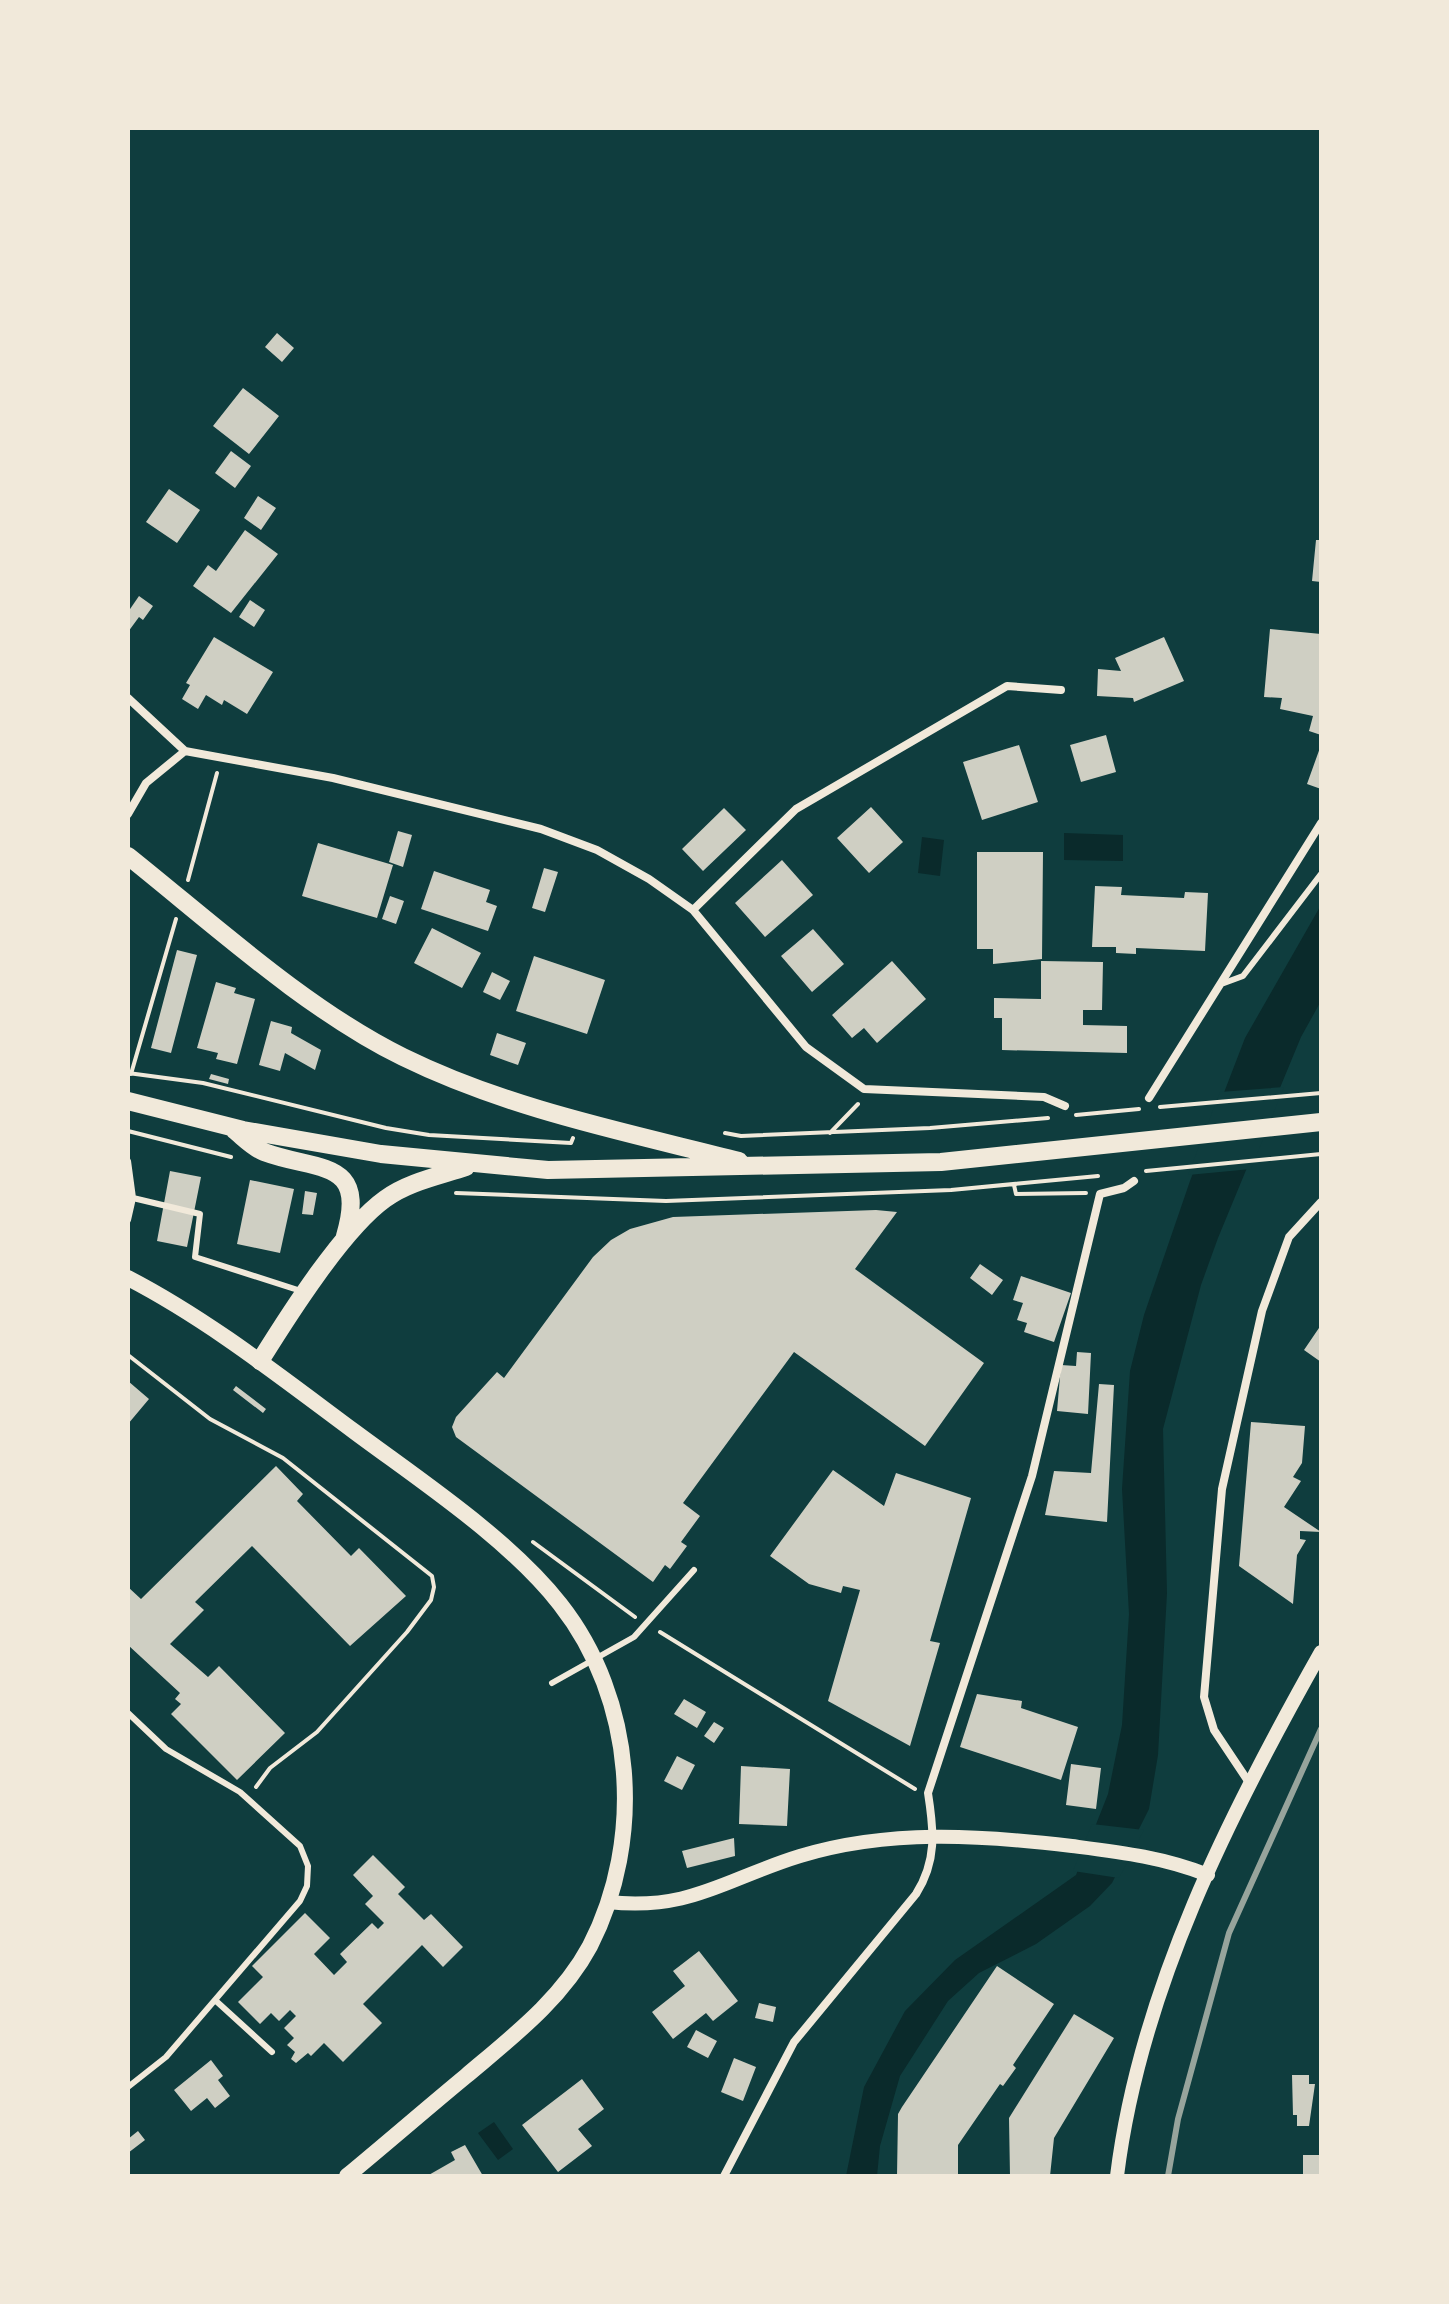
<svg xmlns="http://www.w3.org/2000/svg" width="1449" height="2304" font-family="Ubuntu,sans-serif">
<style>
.water{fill:#0a2a2b}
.pier{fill:#0f3d3e}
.building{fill:#cfcfc3}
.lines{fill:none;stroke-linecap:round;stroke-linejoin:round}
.path{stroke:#f1e9da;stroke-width:4}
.service{stroke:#f1e9da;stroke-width:6}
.minor{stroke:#f1e9da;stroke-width:8}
.tertiary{stroke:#f1e9da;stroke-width:14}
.secondary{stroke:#f1e9da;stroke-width:16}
.primary{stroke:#f1e9da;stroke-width:18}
.rail{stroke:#97a49c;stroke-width:6}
</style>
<rect width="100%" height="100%" fill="#0f3d3e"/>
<path class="water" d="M1064 833 1123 835V861L1064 860Z
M922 837 944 840 940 876 918 873Z
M1321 905V1001L1301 1037 1218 1238 1201 1285 1163 1429 1167 1593 1158 1755 1149 1809 1112 1883 1090 1906 1036 1944 979 1973 948 2001 900 2076 880 2146 877 2176H846L864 2087 905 2011 955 1960 1076 1875 1108 1794 1122 1725 1129 1614 1122 1489 1130 1371 1144 1315 1190 1181 1245 1038Z
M494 2122 513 2149 498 2160 478 2133Z"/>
<path class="pier" d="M1284 1087 1251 1169 1188 1175 1220 1092Z
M1092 1824 1144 1830 1119 1878 1073 1871Z"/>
<path class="building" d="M277 333 294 348 282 362 265 347Z
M243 388 279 416 249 454 213 426Z
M231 451 251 466 235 488 215 473Z
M169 489 200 510 177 543 146 522Z
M258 496 276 508 261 530 244 518Z
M245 530 278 554 231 613 193 586 208 565 216 571Z
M1316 540H1321V582L1312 581Z
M139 596 153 606 143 620 139 617 128 632V612Z
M250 600 265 610 254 627 239 617Z
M1270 629 1321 634V735L1309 731 1313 716 1280 709 1282 698 1264 697Z
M214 637 273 672 247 714 224 700 222 705 206 695 198 709 182 699 190 685 186 683Z
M1164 637 1184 681 1134 702 1133 698 1097 696 1098 669 1121 671 1115 658Z
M1106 735 1116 772 1081 782 1070 745Z
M1019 745 1038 802 982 820 963 762Z
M1321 745V789L1307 784Z
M871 807 903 842 869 873 837 838Z
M724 808 746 830 703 871 682 849Z
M398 831 412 835 403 867 389 862Z
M318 843 393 865 377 918 302 896Z
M977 852H1043L1042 959 993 964V949H977Z
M782 860 813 895 765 937 735 903Z
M544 868 558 872 545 912 532 908Z
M434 871 490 890 486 902 497 906 488 931 421 909Z
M1095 886 1122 887 1121 895 1184 898 1185 892 1208 893 1205 951 1136 948V954L1116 953V947H1092Z
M390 896 404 901 396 924 382 919Z
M432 928 481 953 462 988 414 963Z
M813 929 844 964 812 992 781 956Z
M177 950 197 955 171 1053 151 1048Z
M534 956 605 980 587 1034 516 1011Z
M892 961 926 999 877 1043 864 1028 852 1038 832 1015Z
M1041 961 1103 962 1102 1010H1083V1025L1127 1026V1053L1002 1050V1018H994V998L1041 999Z
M492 972 510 981 500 1000 483 992Z
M216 982 236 988 234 993 255 999 237 1064 216 1059 218 1053 197 1048Z
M271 1021 292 1027 291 1033 321 1050 315 1070 285 1053 280 1071 259 1065Z
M497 1033 526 1043 518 1065 490 1055Z
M211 1074 229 1079 228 1084 209 1079Z
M170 1171 201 1177 187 1247 157 1241Z
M250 1180 294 1189 280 1253 237 1244Z
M305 1191 317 1193 313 1215 302 1214Z
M876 1210 897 1212 855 1269 984 1363 925 1446 794 1352 683 1503 700 1516 681 1542 687 1546 670 1569 665 1565 653 1582 456 1437 452 1427 456 1417 497 1372 504 1378 593 1257 611 1240 630 1229 673 1217Z
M980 1264 1003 1280 992 1295 970 1278Z
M1021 1276 1071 1293 1054 1342 1024 1332 1027 1323 1017 1320 1023 1303 1013 1300Z
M1321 1325V1362L1304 1350Z
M1077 1352 1091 1353 1088 1414 1057 1411 1061 1365 1076 1366Z
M128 1381 149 1399 128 1424Z
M1099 1384 1114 1385 1107 1522 1045 1515 1054 1471 1091 1473Z
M236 1386 266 1409 263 1413 233 1390Z
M1251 1422 1305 1426 1302 1463 1293 1477 1301 1481 1284 1507 1321 1532 1300 1531V1539L1306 1540 1297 1555 1293 1604 1239 1566Z
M276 1466 303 1494 297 1501 351 1556 359 1548 406 1596 350 1646 252 1546 195 1602 204 1610 170 1644 208 1677 219 1666 285 1733 237 1780 171 1714 181 1704 175 1699 180 1693 128 1645V1587L141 1599Z
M833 1470 884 1506 896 1473 971 1498 930 1641 940 1643 910 1746 828 1701 860 1590 843 1586 841 1593 809 1584 770 1556Z
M977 1694 1022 1701 1021 1708 1078 1727 1061 1780 960 1747Z
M684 1699 706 1712 697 1728 674 1714Z
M714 1722 724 1728 714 1743 704 1736Z
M677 1756 695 1765 682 1790 664 1781Z
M1071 1764 1101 1768 1096 1809 1066 1805Z
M741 1766 790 1769 787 1826 739 1824Z
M734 1838 735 1856 687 1868 682 1851Z
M373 1855 405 1887 398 1894 424 1920 431 1914 463 1947 443 1967 422 1945 363 2004 382 2023 343 2062 324 2043 311 2056 308 2053 296 2063 291 2059 295 2052 287 2045 294 2038 284 2028 296 2016 290 2010 279 2021 271 2013 260 2024 238 2002 263 1977 252 1966 305 1913 330 1938 314 1954 334 1975 347 1962 340 1954 372 1923 378 1929 384 1923 365 1904 373 1896 353 1875Z
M699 1951 738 2001 713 2021 706 2013 673 2039 652 2012 685 1986 673 1971Z
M997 1966 1054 2004 1013 2065 1016 2068 1003 2086 1000 2084 958 2145V2176H897L898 2114 902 2107Z
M759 2003 776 2007 773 2022 755 2018Z
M1074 2014 1114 2038 1054 2138 1050 2176H1010L1009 2118Z
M696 2030 717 2041 708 2058 687 2047Z
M734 2058 756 2067 743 2101 721 2092Z
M211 2060 223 2076 218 2080 230 2096 215 2108 207 2098 191 2111 174 2090Z
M1292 2075H1309V2084H1315L1309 2126H1297V2115H1293Z
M582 2079 604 2109 578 2129 592 2146 558 2172 522 2125Z
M138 2131 145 2140 128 2153V2139Z
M465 2145 483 2176H427L455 2160 451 2152Z
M1303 2155H1321V2176H1303Z"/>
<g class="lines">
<path class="path" d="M188 880 217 773
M128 1073 203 1083 386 1128 429 1135 571 1143 573 1138
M131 1074 176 919
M1160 1107 1321 1093
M1076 1115 1139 1109
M128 1131 231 1157
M725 1133 741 1136 930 1128 1048 1118
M830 1133 858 1104
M1146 1171 1321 1154
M1014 1185 1016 1194 1086 1193
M456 1193 666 1201 951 1190 1098 1176
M128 1355 210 1419 283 1458 432 1576 434 1587 431 1600 407 1632 317 1732 270 1768 256 1787
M533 1542 635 1617
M660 1632 915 1789"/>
<path class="service" d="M1224 983 1243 976 1321 874
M128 1161 133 1198 128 1220
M128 1189 133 1198 200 1214 195 1257 301 1291
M552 1683 634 1637 694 1570
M128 1713 166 1749 240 1792 300 1846 308 1866 307 1886 300 1901 166 2057 128 2087
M215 2000 272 2052"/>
<path class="minor" d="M128 698 185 751
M128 814 146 783 185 751 333 778 541 829 597 850 649 879 693 910 806 1047 864 1089 1044 1097 1065 1106
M693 910 796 809 1007 686 1061 690
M1149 1098 1321 823
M1250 1784 1214 1730 1204 1697 1222 1489 1262 1311 1289 1237 1321 1202
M724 2176 794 2042 916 1894C937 1861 934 1831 928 1793L1032 1476 1100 1194 1124 1188 1134 1181"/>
<path class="tertiary" d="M608 1902C691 1911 725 1879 800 1856 889 1829 980 1835 1072 1846 1119 1852 1163 1857 1208 1875
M1117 2176C1140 1990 1230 1813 1321 1652"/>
<path class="secondary" d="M128 1278C209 1320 282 1378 355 1432 421 1481 509 1539 560 1604 635 1699 645 1839 590 1946 561 2000 512 2037 466 2076 426 2109 387 2143 347 2176"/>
<path class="primary" d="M128 856C212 923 307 1010 403 1057 509 1109 625 1132 739 1161
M128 1101 243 1130 381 1154 548 1170 941 1162 1321 1122
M234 1130C243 1137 253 1148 264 1152 318 1172 368 1158 345 1236
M260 1361C288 1316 343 1229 385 1199 408 1182 439 1176 466 1167"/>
<path class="rail" d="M1168 2176 1178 2119 1229 1933 1321 1729"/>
</g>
<rect width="1449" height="2304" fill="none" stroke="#f1e9da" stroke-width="260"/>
</svg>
